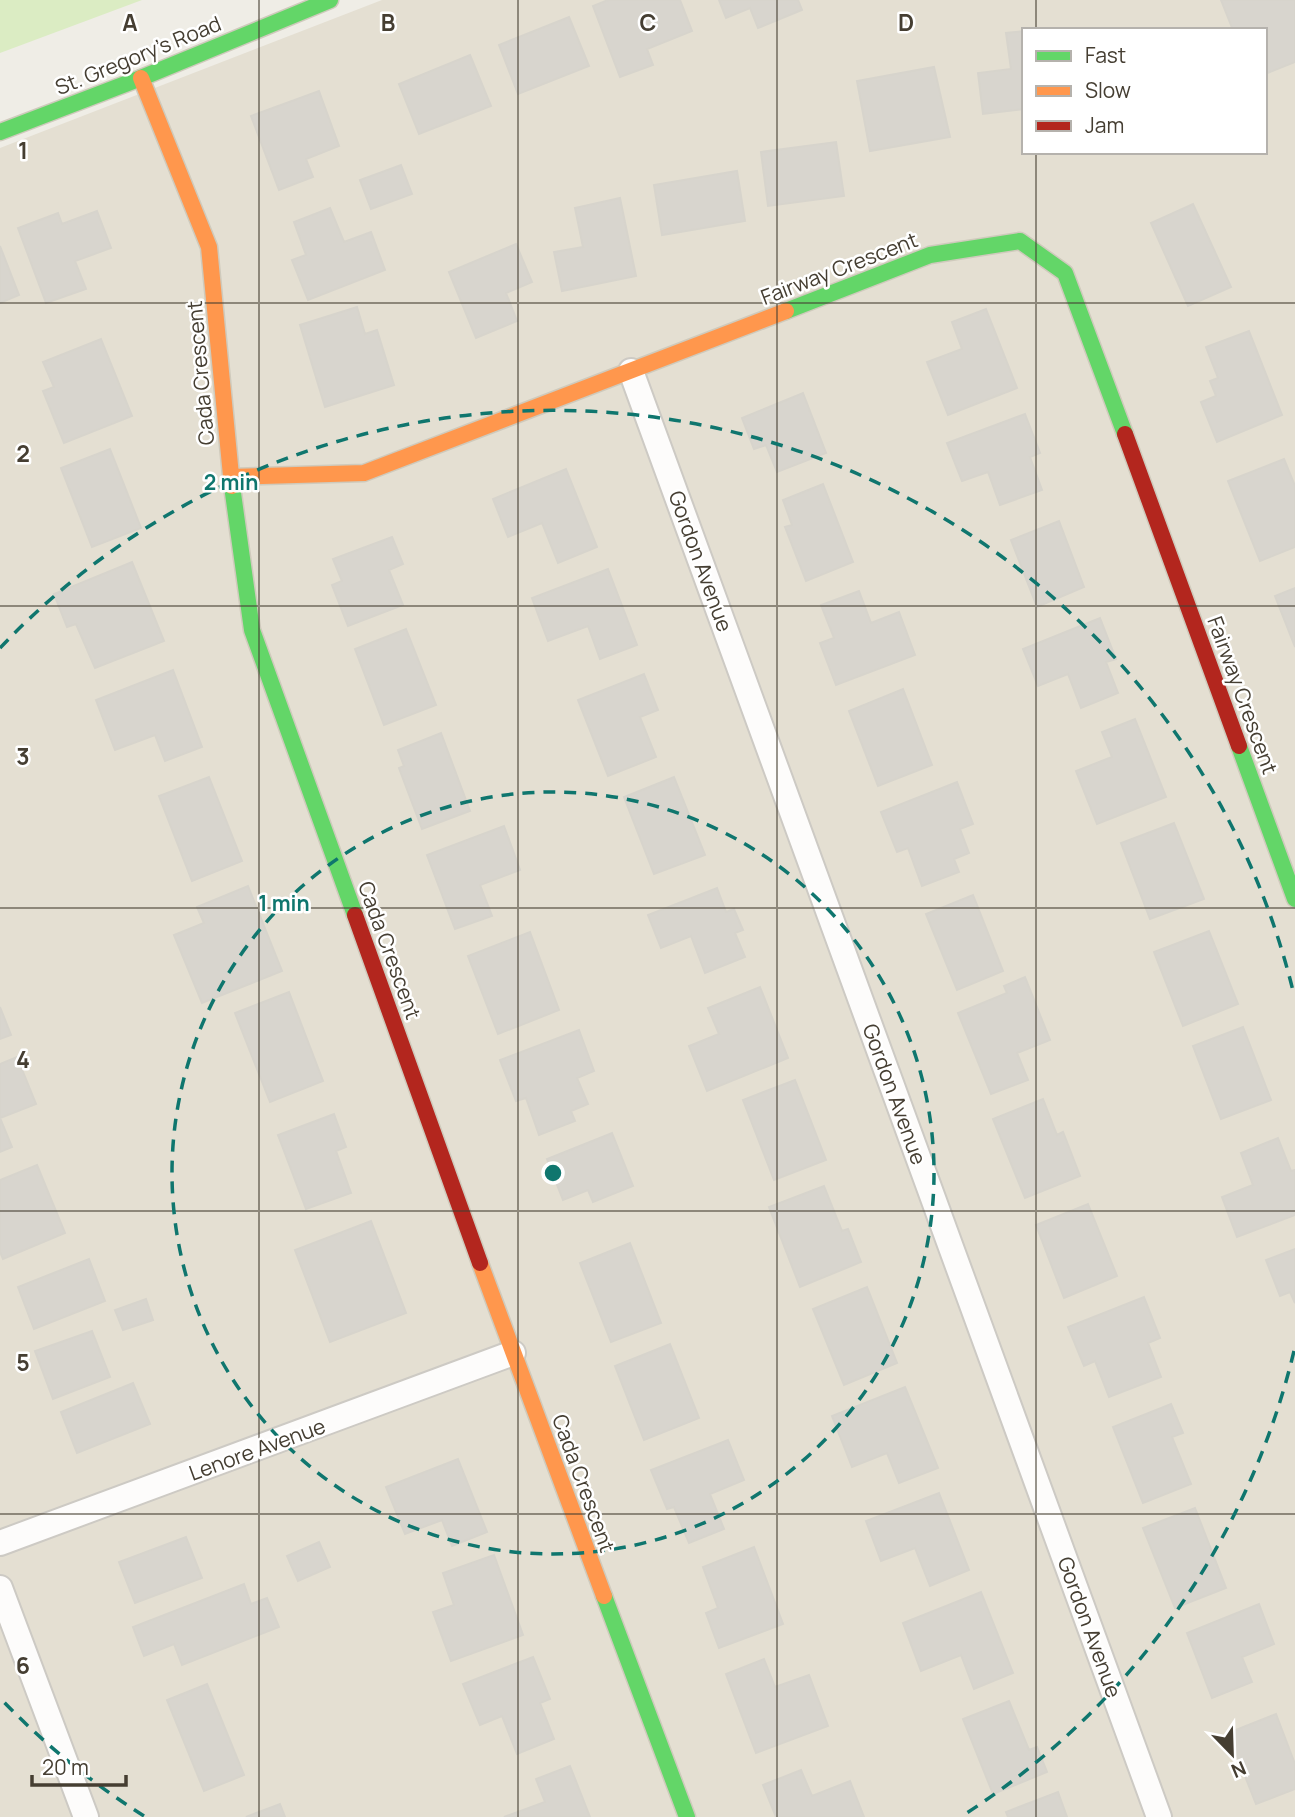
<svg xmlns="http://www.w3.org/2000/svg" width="1295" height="1817" font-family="Manrope,sans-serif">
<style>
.residential{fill:#e4dfd2;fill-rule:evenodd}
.green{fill:#dbecc3}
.building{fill:#d8d5ce;stroke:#d7d4cc;stroke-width:2}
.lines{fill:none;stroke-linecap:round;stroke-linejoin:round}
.street-casing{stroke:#cdcac4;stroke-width:28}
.fast-casing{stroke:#cfcabc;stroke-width:19}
.slow-casing{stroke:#cfcabc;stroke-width:19}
.jam-casing{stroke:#cfcabc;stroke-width:19}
.street{stroke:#fdfcfb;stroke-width:24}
.fast{stroke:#63d668;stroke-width:16}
.slow{stroke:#ff974d;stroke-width:16}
.jam{stroke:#b3261e;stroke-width:16}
.grid{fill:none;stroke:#453e32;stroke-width:2;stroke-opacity:0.55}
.ring{fill:none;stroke:#0f766e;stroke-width:3.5;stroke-dasharray:12 9}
.labels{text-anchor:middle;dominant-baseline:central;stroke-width:5;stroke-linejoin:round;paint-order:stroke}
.street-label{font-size:21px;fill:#453e32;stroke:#fff}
.grid-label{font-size:23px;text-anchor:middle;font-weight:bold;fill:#453e32;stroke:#fff;stroke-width:5;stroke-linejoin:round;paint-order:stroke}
.centre{fill:#0f766e;stroke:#fff;stroke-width:3.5}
.ring-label{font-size:21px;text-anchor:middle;font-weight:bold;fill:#0f766e;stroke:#fff;stroke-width:5;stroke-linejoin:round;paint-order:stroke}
</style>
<rect width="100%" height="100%" fill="#efede6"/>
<path class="residential" d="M382 0H1295V1817H0V148ZM1024 30H1265V152H1024Z"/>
<path class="green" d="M0 0H142L0 53Z"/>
<path class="building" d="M608 0H680L692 31 647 49 653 65 620 77 593 6Z
M719 0H798L802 10 758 28 750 8 726 18Z
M1221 0H1295V62L1265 74V30H1233Z
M569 17 589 66 518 94 499 45Z
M1024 31V109L983 114 978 73 1011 69 1006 33Z
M470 55 491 106 419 134 399 84Z
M934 67 950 137 870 151 857 81Z
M319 91 339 146 306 159 313 177 279 190 251 116Z
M836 142 844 196 768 206 761 152Z
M401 165 412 194 371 209 360 180Z
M737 171 745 221 662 235 654 185Z
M620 198 636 276 562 291 554 252 583 247 575 208Z
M1193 204 1231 287 1188 306 1151 223Z
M330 208 344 242 371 232 385 270 308 300 292 260 306 255 294 222Z
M97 211 111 248 75 261 86 289 46 303 18 228 58 213 62 224Z
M516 244 532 282 506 293 517 321 476 338 449 272Z
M0 246 19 295 0 303Z
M357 307 365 334 377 330 394 385 325 407 300 325Z
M986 309 1017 388 948 415 927 362 962 349 952 322Z
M1249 331 1282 415 1217 442 1201 402 1216 396 1210 381 1218 378 1206 347Z
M101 339 132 416 64 443 43 391 54 387 43 362Z
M803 393 826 453 777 472 766 445 754 449 742 418Z
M1025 414 1040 453 1030 457 1042 490 1000 505 988 472 962 481 947 443Z
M110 449 141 528 92 547 61 468Z
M1284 459 1295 486V547L1260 561 1228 481Z
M566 469 597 547 558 563 542 523 508 537 493 499Z
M823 484 853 562 806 581 785 527 792 525 783 500Z
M1059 521 1084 587 1037 607 1011 540Z
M392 537 403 564 389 570 403 605 348 626 332 585 342 581 333 559Z
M132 562 164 641 95 668 76 624 67 627 54 594Z
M608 569 637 645 600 659 588 626 548 641 532 598Z
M1295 588V647L1275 596Z
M859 591 871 623 899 612 915 655 836 685 820 643 834 638 821 605Z
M1100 618 1116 659 1106 662 1118 693 1081 708 1068 674 1038 686 1023 649Z
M406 629 436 705 384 725 355 649Z
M173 670 202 747 165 761 155 735 115 750 96 700Z
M644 674 658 710 640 717 656 757 608 776 578 700Z
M903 689 932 765 878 786 849 711Z
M1135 719 1166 797 1097 824 1076 771 1112 757 1102 732Z
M441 733 470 811 422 829 399 768 404 766 398 750Z
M209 777 242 861 192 881 159 796Z
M674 777 705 855 654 874 624 797Z
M957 782 973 824 960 829 969 853 954 859 959 872 922 886 908 848 897 852 881 812Z
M1174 823 1204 899 1150 919 1121 843Z
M504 826 520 870 480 885 492 916 455 929 427 855Z
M248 886 282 971 202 1003 174 935 204 923 197 907Z
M717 888 726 912 734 909 743 930 735 933 745 957 705 973 691 936 661 948 648 915Z
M973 895 1003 971 957 990 926 914Z
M1209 931 1238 1004 1183 1026 1154 952Z
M530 932 559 1010 498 1034 468 956Z
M1025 977 1050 1040 1017 1053 1028 1080 991 1094 958 1013 1007 993 1004 986Z
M760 987 788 1058 707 1091 689 1046 719 1034 708 1008Z
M289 992 323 1081 270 1102 235 1013Z
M0 1007 11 1035 0 1039Z
M1243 1027 1271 1100 1221 1119 1193 1046Z
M579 1030 594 1071 577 1078 588 1104 571 1111 575 1121 539 1135 526 1098 516 1101 500 1060Z
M17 1057 36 1104 0 1118 12 1147 0 1152V1064Z
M795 1080 826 1160 774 1180 743 1100Z
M1043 1099 1057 1135 1063 1132 1080 1176 1025 1198 993 1119Z
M334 1114 346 1147 336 1151 351 1193 306 1209 278 1135Z
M612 1133 633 1186 593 1202 588 1190 563 1200 547 1159Z
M1278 1138 1291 1171 1295 1170V1215L1237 1237 1222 1197 1253 1185 1241 1153Z
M37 1165 65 1233 3 1259 0 1252V1180Z
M824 1186 842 1231 848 1229 861 1262 800 1287 769 1207Z
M1088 1204 1117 1276 1064 1298 1036 1225Z
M371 1221 406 1313 330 1342 295 1250Z
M630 1243 661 1323 611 1342 580 1263Z
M1295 1249V1303L1290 1292 1280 1296 1266 1260Z
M89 1259 105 1301 34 1329 18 1287Z
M867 1287 897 1363 844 1385 813 1309Z
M1144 1297 1160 1338 1148 1343 1161 1377 1109 1397 1095 1361 1084 1366 1068 1327Z
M146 1299 153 1320 123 1330 115 1310Z
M92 1331 110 1377 53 1399 35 1351Z
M670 1344 699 1418 644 1440 615 1366Z
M133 1383 150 1424 77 1453 61 1412Z
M905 1387 938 1468 899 1483 887 1453 852 1467 832 1416Z
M1171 1404 1183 1433 1172 1437 1191 1484 1143 1503 1113 1427Z
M728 1440 744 1480 710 1494 724 1529 689 1543 674 1507 667 1509 651 1470Z
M458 1459 487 1532 452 1546 442 1520 405 1534 386 1487Z
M939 1493 969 1570 930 1586 915 1548 881 1561 866 1521Z
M1195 1508 1226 1588 1175 1608 1143 1528Z
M186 1537 202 1578 135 1603 119 1562Z
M319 1542 330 1567 298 1581 287 1556Z
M754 1547 783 1624 719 1648 706 1613 718 1608 703 1567Z
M494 1555 523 1635 451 1661 433 1612 454 1605 443 1573Z
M244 1584 251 1604 267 1598 279 1627 182 1665 174 1644 144 1656 133 1627Z
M981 1592 1013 1673 974 1689 961 1655 921 1671 903 1623Z
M1259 1604 1274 1644 1242 1657 1252 1682 1212 1698 1187 1633Z
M533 1657 550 1699 540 1703 554 1739 517 1754 502 1716 480 1725 463 1684Z
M764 1659 775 1687 809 1675 828 1726 756 1753 726 1674Z
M207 1684 244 1775 204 1791 167 1700Z
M1009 1701 1029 1750 1037 1747 1047 1772 993 1794 963 1719Z
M1276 1714 1295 1764V1789L1256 1804 1228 1733Z
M570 1766 590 1817H504L545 1802 536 1779Z
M801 1770 812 1796 850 1781 864 1817H776L763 1785Z
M1058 1792 1067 1817H1008L1006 1812Z
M280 1804 285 1817H246Z"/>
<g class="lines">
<g class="street-casing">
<path id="street" d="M631 371 1159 1817
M0 1543 513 1353
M0 1588 86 1817"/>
</g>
<g class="fast-casing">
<path id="fast" d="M0 132 141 78 330 0
M786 311 930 255 1020 241 1065 273 1125 434
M232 486 252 630 355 915
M1239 746 1295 899
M604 1596 687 1817"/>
</g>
<g class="slow-casing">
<path id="slow" d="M141 78 209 247 232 486
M231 477 364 473 786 311
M480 1263 604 1596"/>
</g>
<g class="jam-casing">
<path id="jam" d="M1125 434 1239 746
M355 915 480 1263"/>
</g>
<use href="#street" class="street"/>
<use href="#fast" class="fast"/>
<use href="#slow" class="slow"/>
<use href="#jam" class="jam"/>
</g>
<path class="grid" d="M259 0V1817M518 0V1817M777 0V1817M1036 0V30M1036 152V1817M0 303H1295M0 606H1295M0 908H1295M0 1211H1295M0 1514H1295"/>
<g class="ring">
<circle cx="553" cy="1173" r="381"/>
<path d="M1294 1351A762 762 0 0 1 962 1816M144 1816A762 762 0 0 1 0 1698M0 648A762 762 0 0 1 1294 995"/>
</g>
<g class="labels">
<g class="street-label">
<text transform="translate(138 55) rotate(-22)">St. Gregory's Road</text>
<text transform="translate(839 268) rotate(-21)">Fairway Crescent</text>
<text transform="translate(200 373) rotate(-95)">Cada Crescent</text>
<text transform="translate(701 561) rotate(70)">Gordon Avenue</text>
<text transform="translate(1243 695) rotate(70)">Fairway Crescent</text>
<text transform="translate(390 950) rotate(70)">Cada Crescent</text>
<text transform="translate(895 1094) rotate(70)">Gordon Avenue</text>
<text transform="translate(257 1449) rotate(-20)">Lenore Avenue</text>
<text transform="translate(584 1483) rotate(70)">Cada Crescent</text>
<text transform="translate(1090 1627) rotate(70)">Gordon Avenue</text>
</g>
</g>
<g class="grid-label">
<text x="130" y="31">A</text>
<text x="388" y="31">B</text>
<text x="648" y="31">C</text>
<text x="906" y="31">D</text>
<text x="23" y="159">1</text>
<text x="23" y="462">2</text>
<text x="23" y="765">3</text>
<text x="23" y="1068">4</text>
<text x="23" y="1371">5</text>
<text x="23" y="1674">6</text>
</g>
<circle cx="553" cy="1173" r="10" class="centre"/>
<g class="ring-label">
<text x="231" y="490">2 min</text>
<text x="284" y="911">1 min</text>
</g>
<rect x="1022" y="28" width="245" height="126" fill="#ffffff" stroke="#b5b2ad" stroke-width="2"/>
<rect x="1036" y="51" width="35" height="10" fill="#63d668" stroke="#b5b2ad" stroke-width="2"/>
<text x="1085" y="63" font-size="21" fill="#453e32">Fast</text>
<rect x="1036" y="86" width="35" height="10" fill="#ff974d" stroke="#b5b2ad" stroke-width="2"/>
<text x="1085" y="98" font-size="21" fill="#453e32">Slow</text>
<rect x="1036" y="121" width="35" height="10" fill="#b3261e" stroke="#b5b2ad" stroke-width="2"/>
<text x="1085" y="133" font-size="21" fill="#453e32">Jam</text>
<g transform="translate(1232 1754) rotate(157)" stroke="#ffffff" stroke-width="5" paint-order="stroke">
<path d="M0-5L12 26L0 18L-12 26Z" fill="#453e32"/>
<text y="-10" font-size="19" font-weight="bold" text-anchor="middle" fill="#453e32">N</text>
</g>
<path d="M32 1775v10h94v-10" fill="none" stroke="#453e32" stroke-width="3.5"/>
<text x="42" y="1775" font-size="21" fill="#453e32" stroke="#ffffff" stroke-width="5" paint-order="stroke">20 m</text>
</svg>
